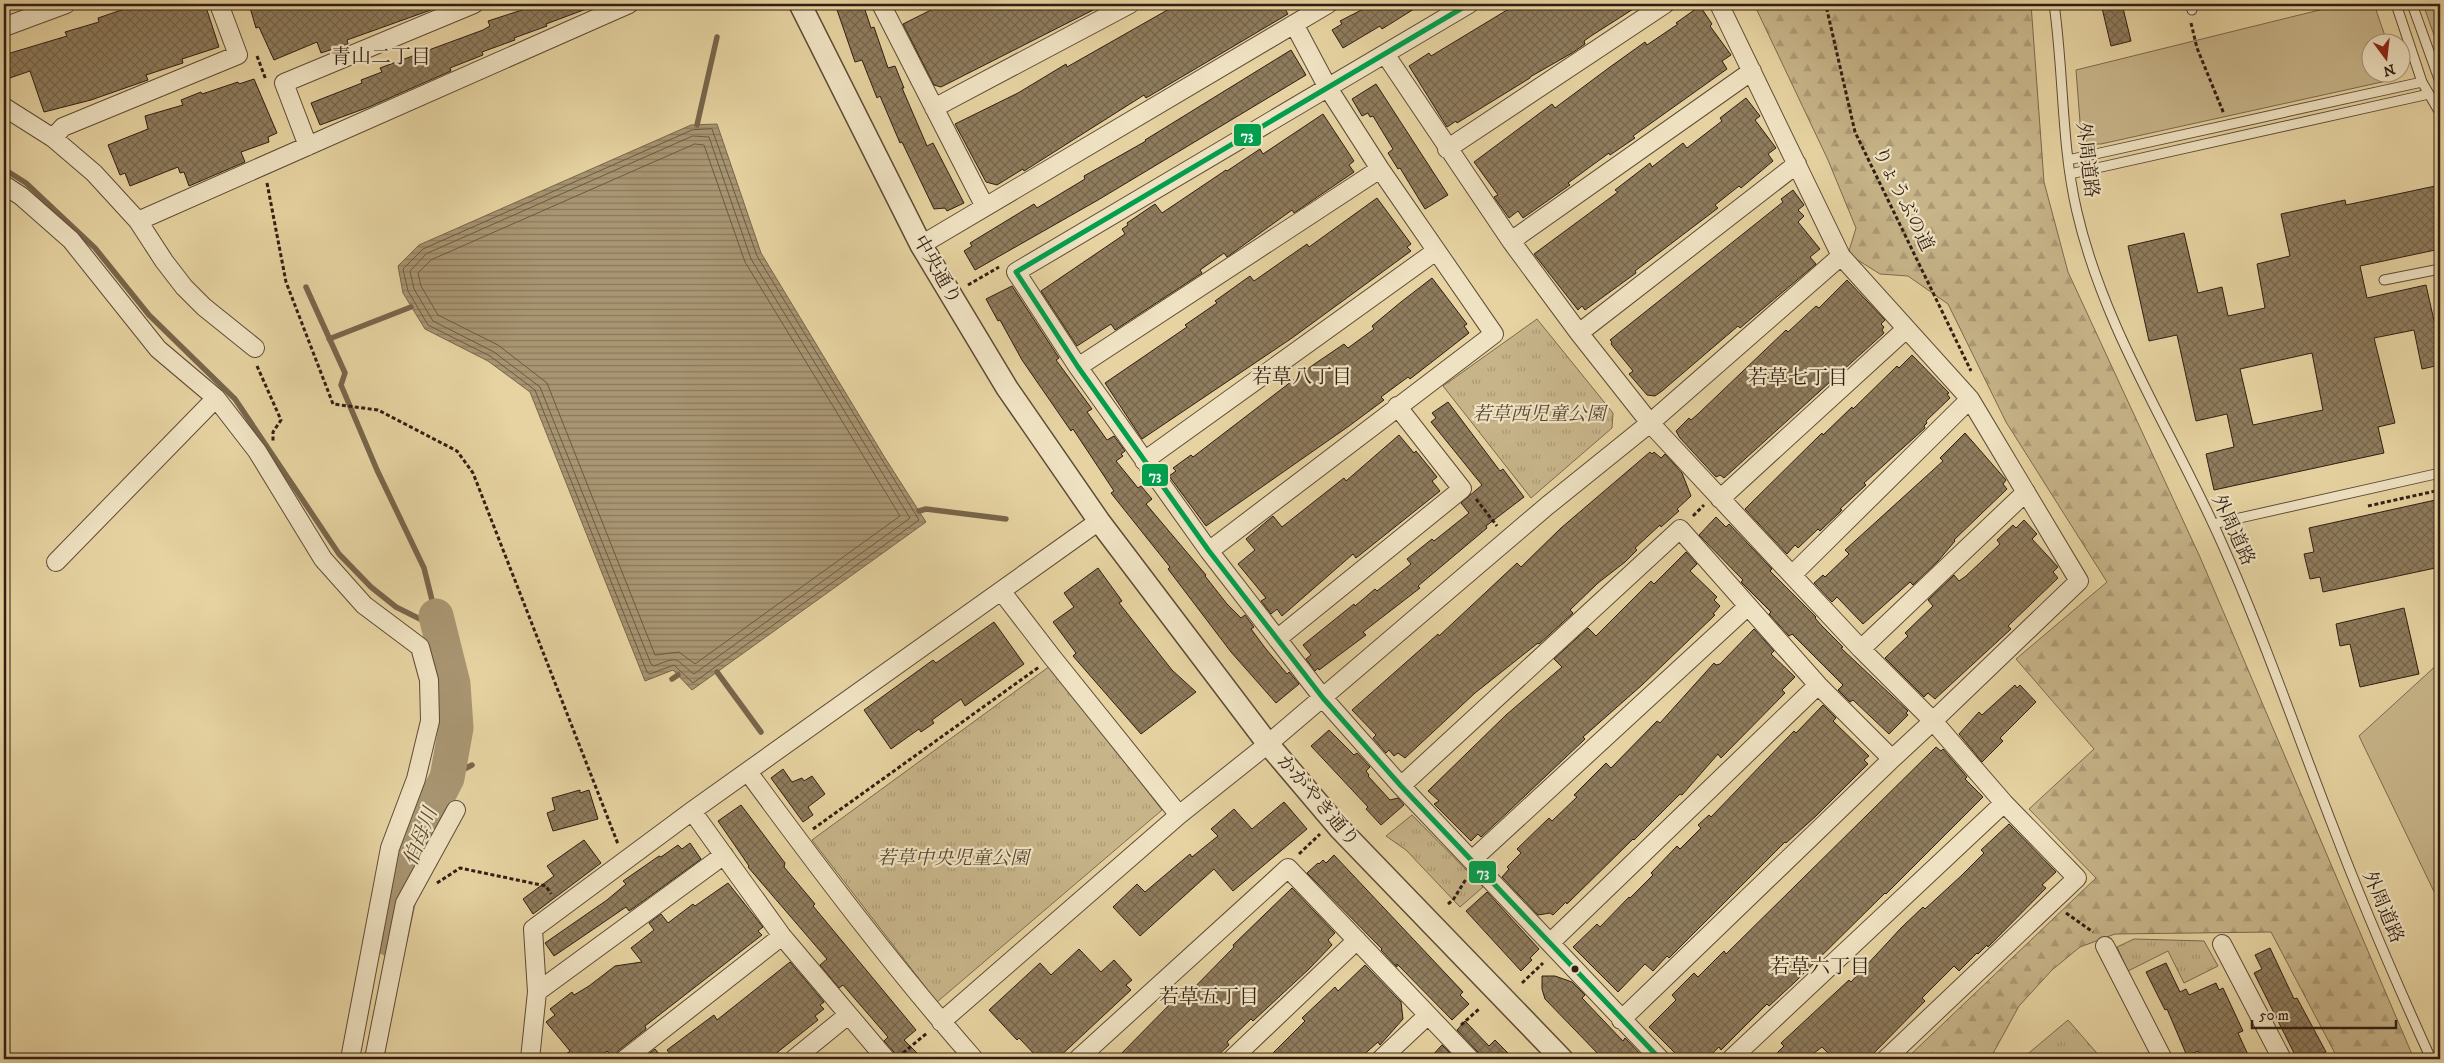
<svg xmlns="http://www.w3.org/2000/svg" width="2444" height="1063" font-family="'IM FELL DW Pica','Noto Serif JP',serif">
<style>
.grass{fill:#c7b489;stroke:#7c694e}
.forest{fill:url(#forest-firs);stroke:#7c694e}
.park{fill:url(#park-tufts);stroke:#7c694e}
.water{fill:url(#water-rules);stroke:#78654b}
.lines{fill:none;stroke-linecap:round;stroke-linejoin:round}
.shore{stroke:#6c5a42;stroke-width:1}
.stream{stroke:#78654b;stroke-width:5.5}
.river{stroke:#a89571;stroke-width:35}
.building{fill:url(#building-cross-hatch);stroke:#311e13;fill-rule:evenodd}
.service-casing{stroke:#5e4b36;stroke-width:11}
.minor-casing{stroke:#5e4b36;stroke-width:20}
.tertiary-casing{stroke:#5e4b36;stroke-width:24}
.path{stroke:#311e13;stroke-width:3;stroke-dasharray:4 2.5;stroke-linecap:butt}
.service{stroke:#efe2c2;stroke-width:9}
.minor{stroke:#efe2c2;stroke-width:18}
.tertiary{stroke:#efe2c2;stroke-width:21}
.bus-1-casing{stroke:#efe2c2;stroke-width:9}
.bus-1{stroke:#029f4e;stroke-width:5}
.bus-dot{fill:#311e13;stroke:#efe2c2;stroke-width:2}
.labels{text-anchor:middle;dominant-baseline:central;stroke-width:4.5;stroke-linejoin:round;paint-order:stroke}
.street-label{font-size:19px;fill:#311e13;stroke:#efe2c2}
.park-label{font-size:19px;font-style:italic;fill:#564430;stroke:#efe2c2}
.neighbourhood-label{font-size:20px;fill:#311e13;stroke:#efe2c2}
.water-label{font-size:20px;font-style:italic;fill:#5b4834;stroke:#efe2c2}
.line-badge{stroke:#efe2c2;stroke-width:2}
.badge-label{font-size:14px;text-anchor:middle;font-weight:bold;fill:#fff}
</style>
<defs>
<pattern id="forest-firs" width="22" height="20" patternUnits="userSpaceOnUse" patternTransform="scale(1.25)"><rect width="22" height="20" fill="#c7b489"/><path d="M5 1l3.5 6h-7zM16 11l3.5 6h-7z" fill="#ab9a75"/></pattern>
<pattern id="park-tufts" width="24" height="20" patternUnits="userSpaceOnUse" patternTransform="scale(1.25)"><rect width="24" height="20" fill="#c7b489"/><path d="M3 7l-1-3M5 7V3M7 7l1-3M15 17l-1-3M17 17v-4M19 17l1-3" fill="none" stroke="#ab9a75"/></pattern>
<pattern id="water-rules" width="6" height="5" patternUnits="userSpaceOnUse" patternTransform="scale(1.25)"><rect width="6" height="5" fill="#a89571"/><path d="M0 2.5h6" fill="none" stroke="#89795c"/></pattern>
<pattern id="building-cross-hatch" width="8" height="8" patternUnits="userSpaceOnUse" patternTransform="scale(1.25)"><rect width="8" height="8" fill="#8f7c5d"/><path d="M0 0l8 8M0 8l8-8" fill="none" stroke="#75654c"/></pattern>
</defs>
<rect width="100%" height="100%" fill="#e6d3a1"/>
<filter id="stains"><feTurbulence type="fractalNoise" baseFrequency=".004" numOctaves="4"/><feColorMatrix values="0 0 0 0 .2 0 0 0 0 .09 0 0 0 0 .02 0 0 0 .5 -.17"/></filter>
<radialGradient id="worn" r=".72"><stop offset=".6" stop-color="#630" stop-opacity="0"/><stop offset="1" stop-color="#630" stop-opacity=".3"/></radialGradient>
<path class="grass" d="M2344 4H2374L2387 42H2372V72L2392 73 2391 80 2101 144H2089L2081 135 2076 70Z
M2440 662V904L2359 736Z"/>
<path class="forest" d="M1754 4H2031L2044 182 2068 272 2200 557 2414 1059H2338L2271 932 2115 934 2080 947 2052 970 2019 1006 1990 1059H1906L2096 878 2029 809 2094 749 2016 659 2107 582 2006 422 1948 304 1908 276 1880 274 1848 254 1856 228 1828 160Z
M2423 4H2440V52Z"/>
<path class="park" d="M1537 319 1613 413 1612 428 1531 498 1443 386Z
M1050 666 1162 810 937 1002 812 840Z
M1412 815 1483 887 1460 907 1406 850 1386 836Z
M2134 939 2204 941 2218 966 2184 983 2168 951 2128 971 2117 947Z
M2068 1020 2102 1059H2024L2023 1058Z"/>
<path class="water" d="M717 124 761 253 885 458 926 522 692 690 673 670 645 681 530 392 488 361 425 329 403 293 398 266 419 245 691 125Z"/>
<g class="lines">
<path class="shore" d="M712 129 757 256 919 520 693 683 674 665 650 674 647 672 535 390 490 356 428 325 408 291 403 269 423 249 692 130Z
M693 136 709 137 751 259 910 518 694 674C673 659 682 655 654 666L651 664 540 387 494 352 433 321 414 289 410 271 426 254Z
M695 144 704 145 745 262 900 516 695 664 679 652 655 655 547 383 498 345 438 315 421 286 418 273 431 260Z"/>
<path class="stream" d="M697 125 717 37
M4 169 26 183 95 248 149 315 235 399 339 554 371 587 396 607 420 619 436 616 424 568 377 470 341 385 345 373 306 287
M329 339 411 307
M919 511 926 509 1006 519
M717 672 761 732
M672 679 678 675
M447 778 472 765"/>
<path class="river" d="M390 939 401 889 433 805 447 778 456 728 453 684 436 616"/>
</g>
<path class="building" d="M139 4H205L219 47 182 59 183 63 146 75 148 80 91 100 44 112 30 71 4 80V56L7 54 67 36 65 32 99 22 98 18Z
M249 4H441L442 6 347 40 348 44 321 53 317 42 274 60 259 27 256 28Z
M531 4 597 5 546 24 547 26 514 38 515 40 482 52 483 55 450 68 451 71 369 107 320 125 311 103 362 83 361 80 382 72 380 68 483 30 490 26 488 21 522 10 521 8Z
M835 4H863L871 28 874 27 888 68 895 66 904 88H902L927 146 933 143 964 203 947 211 945 208 934 209 902 142 900 143 880 96 877 98 862 60 855 62Z
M943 4H1105L941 87 934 85 903 24Z
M1178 4H1282L1288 14 1146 98 1144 95 1024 171 1023 169 997 185 986 182 955 124 1018 93 1066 64 1067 67Z
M1373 4H1422L1382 29 1380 26 1343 48 1332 30 1342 24 1340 21Z
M1517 4H1641L1591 36 1584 41 1585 44 1572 53 1530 77V78L1457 123 1456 121 1447 127 1409 66 1429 53 1431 56Z
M2122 4 2131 41 2111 46 2102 8Z
M1700 6 1712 24 1710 26 1731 55 1722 61 1727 69 1633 136 1635 138 1610 155 1609 153 1568 183 1570 185 1523 218 1518 211 1509 218 1494 197 1498 195 1474 162 1552 104 1555 108 1610 67 1645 42 1647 45 1678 24 1676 23Z
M1291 50 1306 75 1098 200 975 270 964 251 972 246 970 243 1034 204 1037 208 1085 179 1084 176 1146 141 1145 140Z
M254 79 277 133 268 137 269 142 241 152 245 162 189 186 184 172 180 173 178 167 130 186 125 173 120 175 108 145 148 129 145 116 183 105 181 100 201 92 202 94 238 82 239 84Z
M1376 84 1448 195 1425 209 1400 168 1398 169 1388 153 1393 149 1373 116 1370 117 1368 113 1362 116 1352 99Z
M1746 98 1760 116 1755 120 1776 148 1768 154 1773 161 1741 188 1739 186 1715 205 1718 208 1635 271 1636 273 1585 310 1582 306 1578 310 1534 254 1618 192 1615 190 1650 163 1652 167 1683 143 1687 148 1722 121 1720 118Z
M1323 114 1354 161 1349 165 1354 172 1294 213 1292 210 1227 257 1224 253 1200 270 1202 273 1115 330 1111 324 1077 346 1041 291 1125 234 1122 229 1128 225 1127 223 1155 204 1162 213 1226 170 1227 171 1260 149 1263 154Z
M2440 185V249L2360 266 2367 298 2426 285 2435 325 2440 324V365L2422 369 2414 330 2374 338 2395 423 2378 427 2384 453 2214 490 2206 454 2234 447 2227 414 2196 421 2177 335 2149 341 2128 246 2184 233 2198 293 2222 287 2228 316 2265 308 2257 264 2290 256 2281 214 2345 200 2346 205ZM2312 353 2323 410 2253 425 2240 369Z
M1793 190 1804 205 1798 210 1804 216 1798 222 1820 249 1810 257 1816 264 1740 328 1738 326 1662 391 1655 396 1647 395 1629 374 1633 371 1611 344 1612 342 1610 340 1783 202 1781 199Z
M1377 198 1411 244 1407 247 1411 251 1292 338 1142 439 1105 383 1187 327 1185 325 1217 303 1215 301 1250 276 1254 281 1307 244 1309 247Z
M1432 278 1467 324 1464 326 1469 333 1410 379 1408 377 1381 397 1384 400 1349 426 1206 526 1169 476 1176 471 1173 468 1191 455 1193 457 1313 365 1344 344 1348 348 1374 329 1372 326 1401 302Z
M1847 280 1885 320 1881 324 1884 327 1882 330 1884 333 1724 478 1720 475 1716 477 1680 438 1676 431 1689 418 1691 420 1698 414 1786 330 1788 332 1816 306 1819 308Z
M1012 286 1059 358 1056 360 1092 409 1087 412 1107 440 1114 436 1125 451 1121 454 1123 456 1116 461 1138 488 1141 486 1152 499 1146 504 1206 575 1205 576 1227 604 1241 618 1245 615 1254 627 1251 629 1266 649 1287 674 1289 672 1299 684 1276 703 1231 652 1168 569 1170 567 1111 493 1114 491 1073 429 1071 431 1022 360 1000 320 998 321 986 299Z
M1912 355 1949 393 1947 394 1950 398 1926 421 1927 423 1924 426 1925 428 1864 483 1866 485 1840 509 1842 510 1820 531 1818 529 1798 548 1795 545 1787 554 1745 509 1822 433 1823 435 1852 407 1853 409 1897 366 1899 368Z
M1448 402 1500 471 1503 469 1524 497 1486 526 1487 528 1418 586 1420 588 1363 632 1366 635 1319 670 1318 668 1315 671 1306 659 1311 655 1303 645 1354 604 1355 606 1375 589 1377 591 1411 564 1407 559 1432 539 1434 541 1469 513 1461 503 1482 485 1431 422 1436 418 1432 413Z
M1965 433 2006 480 2003 484 2007 489 1954 540 1955 541 1938 561 1913 585 1910 582 1863 624 1837 597 1832 602 1814 583 1823 575 1825 577 1849 554 1845 550 1943 461 1940 458Z
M1399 435 1414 453 1416 451 1437 477 1432 481 1440 491 1356 558 1353 554 1282 616 1277 609 1271 614 1261 601 1266 598 1238 564 1255 550 1246 539 1273 516 1282 527 1344 478 1346 481Z
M1650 452 1652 454 1654 452 1661 458 1665 454 1682 473 1691 496 1677 509 1679 511 1661 527 1660 525 1635 548 1637 550 1625 562 1598 583 1570 610 1573 613 1539 644 1538 643 1475 693 1405 758 1398 753 1394 756 1389 750 1386 753 1373 738 1376 735 1352 710 1438 634 1439 636 1517 563 1521 567 1561 528Z
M2440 499V567L2323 592 2320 577 2310 579 2304 554 2314 552 2309 528Z
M1716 517 1726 527 1729 524 1772 569 1770 571 1816 617 1815 618 1822 626 1843 647 1841 648 1908 711 1906 713 1908 715 1889 734 1853 700 1850 702 1838 690 1843 685 1792 634 1789 636 1769 614 1771 612 1741 582 1743 580 1699 535Z
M2024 520 2037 534 2032 539 2058 567 2053 572 2058 578 2008 626 2011 629 1935 699 1928 693 1924 697 1885 658 1908 636 1905 633 1933 606 1928 600 1954 575 1959 581 1966 576 2000 544 1997 540 2013 525 2016 528Z
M1686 552 1697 564 1690 571 1717 597 1714 600 1720 606 1713 614 1715 615 1642 685 1583 737 1585 739 1509 811 1481 837 1478 834 1471 841 1434 804 1439 801 1428 791 1506 715 1562 667 1554 659 1588 628 1596 636 1651 581 1654 584Z
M1098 568 1122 601 1119 603 1172 670 1196 692 1141 734 1073 656 1076 653 1053 622 1074 607 1064 593Z
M2404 608 2419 674 2360 687 2350 644 2340 646 2336 624Z
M994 622 1024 664 965 706 961 699 932 720 934 723 921 732 919 729 891 749 864 710 933 660 936 663Z
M1754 629 1774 651 1771 654 1795 677 1782 690 1785 693 1721 758 1718 754 1682 795 1680 794 1634 840 1633 839 1567 904 1566 902 1553 915 1550 913 1538 915 1502 877 1509 869 1507 867 1521 853 1517 849 1549 818 1552 821 1577 797 1574 795 1606 763 1611 768 1657 721 1660 723 1714 663 1716 665 1720 664Z
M2015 685 2017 688 2020 685 2036 702 2000 738 2003 741 1982 762 1959 734 1979 712 1982 715Z
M1823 705 1836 718 1833 721 1869 756 1864 760 1868 764 1816 816 1786 843 1785 842 1669 958 1667 956 1653 971 1645 964 1618 992 1573 947 1597 924 1600 927 1629 897 1630 898 1653 875 1651 873 1677 846 1680 849 1701 828 1698 825 1709 815 1711 817 1794 731 1796 733Z
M1329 730 1354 755 1357 753 1370 767 1366 771 1369 775 1368 776 1390 800 1398 798 1404 805 1381 825 1366 809 1368 807 1311 746Z
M1936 747 1941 751 1943 749 1967 777 1965 779 1983 797 1886 894 1885 893 1795 982 1769 1006 1767 1004 1721 1050 1719 1047 1706 1059H1681L1649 1027 1676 1000 1672 995 1694 973 1698 977 1724 951 1726 954Z
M783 769 792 782 802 778 804 781 812 776 825 794 808 807 813 815 803 822 771 778Z
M580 790V793L589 790 598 819 553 831 547 813 555 810 552 798Z
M1284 802 1307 829 1233 891 1214 869 1140 936 1113 907 1137 884 1145 892 1190 854 1192 857 1218 836 1211 829 1234 809 1252 829Z
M741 805 785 863 784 867 815 904 813 906 916 1030 904 1040 923 1059H896L894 1052 884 1041 888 1037 843 985 839 988 820 965 827 959 748 867 749 866 718 821Z
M2009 824 2056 872 2042 885 2046 888 1988 947 1987 945 1978 954 1977 953 1959 971 1954 966 1922 998 1925 1001 1868 1059H1834L1822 1047 1806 1059H1771L1784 1046 1781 1043 1849 980 1851 982 1901 928 1923 907 1925 909 1961 876 1984 853 1981 850Z
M584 840 601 863 533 914 523 899 554 876 547 866Z
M690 843 701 859 635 907 629 911 626 907 554 956 545 943 607 900 626 884 623 881 659 856 661 857 678 845 682 849Z
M1334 855 1463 992 1460 995 1469 1004 1452 1020 1397 964V967L1381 950 1382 949 1307 873 1318 863 1319 864 1323 860 1326 863Z
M728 883 763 927 758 931 762 935 645 1026 646 1029 618 1051 615 1059 607 1051 597 1059H560L570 1051 546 1022 555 1015 550 1009 572 992 574 995 589 986 615 966 642 962 631 948 654 930 649 923 661 914 668 923 693 904 695 906Z
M1292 888 1335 933 1328 940 1332 945 1309 969 1253 1021 1251 1019 1227 1042 1229 1045 1214 1059H1116L1183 991 1187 995 1234 947 1233 945Z
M1487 892 1539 949 1530 958 1532 960 1521 971 1466 911Z
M2270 948 2294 999 2297 998 2326 1052 2311 1059H2297L2254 973 2262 969 2255 955Z
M1079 949 1101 972 1114 960 1132 980 1126 985 1131 990 1057 1059H1039L1019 1038 1017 1040 989 1010 1040 963 1051 975Z
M790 962 824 1002 820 1005 824 1009 815 1016 818 1020 769 1059H674L667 1050 714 1015 717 1020Z
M2166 963 2180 992 2186 989 2189 995 2216 983 2219 990 2223 988 2243 1031 2238 1033 2250 1059H2202L2198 1051 2187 1056 2167 1009 2165 1010 2146 972Z
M1365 965 1401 1002 1403 1019 1380 1045 1378 1042 1359 1059H1267L1305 1021 1302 1018 1335 987 1338 991Z
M1542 976H1555L1572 982 1585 995 1582 998 1623 1041 1625 1038 1645 1059H1603L1545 999 1542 989Z
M1465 1021 1489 1046 1495 1040 1514 1059H1480L1478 1052 1457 1030Z
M1442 1045 1456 1059H1429Z
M655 1049 663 1059H642Z"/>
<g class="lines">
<g class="service-casing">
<path id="service" d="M2054 4C2064 73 2061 144 2077 212 2104 329 2172 431 2220 539 2262 632 2295 729 2332 824 2362 903 2396 982 2431 1059
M2191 4 2192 10
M2396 4 2422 82 2440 113
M2412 4 2440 82
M2068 160 2422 82
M2070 174 2429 94
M2384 280 2440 269
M2213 524 2440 473"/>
</g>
<g class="minor-casing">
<path id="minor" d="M881 4 985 207
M1469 4 1016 272 1078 367 1209 551 1323 698 1401 786 1660 1059
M1719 4 1841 256 1970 399 2079 581 1933 721 2004 803 2077 878 1886 1059
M4 27 66 4
M1385 54 1511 241 1579 333 1650 423 1861 649 1933 721 1892 759 1621 1020
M4 107 53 138 94 173 138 221 164 261 184 287 204 307 255 348
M934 108 1130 4
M53 138 63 127 238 55 219 4
M308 146 284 83 474 4
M1447 149 1665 4
M4 185 21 196 71 240 158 349 216 398 257 451 323 559 364 605 420 647 429 680 430 721 416 779 390 848 350 1059
M138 221 629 4
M1511 241 1752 71
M921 245 1328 4
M1579 333 1797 164
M1078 367 1380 169
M1144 461 1436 251
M1720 499 1906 329
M1209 551 1494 334 1380 169 1328 88 1294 24
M56 562 216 398
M1793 574 1970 399
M1002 592 1052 657 1179 815
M1277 639 1462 489 1397 406
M1861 649 2026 492
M748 772C820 870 894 968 974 1059
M1401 786 1680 529 1818 685 1892 759
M692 811 782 936 886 1059
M1472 860 1747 607
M1550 943 1818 685
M2222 944 2282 1059
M2105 946 2163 1059
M537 992 724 855
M941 1022 1179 815 1268 744 1547 506 1650 423 1841 256
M374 1059 405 903 456 810
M530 1059 537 992 533 929 692 811 1099 521
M625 1059 782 936
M794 1059 848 1015
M1078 1059 1288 868 1470 1059
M1232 1059 1357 940
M1381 1059 1427 1016
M1731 1059 2004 803"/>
</g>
<g class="tertiary-casing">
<path id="tertiary" d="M800 4 921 245 1007 388 1099 521 1268 744 1340 829 1562 1059"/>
</g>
<path class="path" d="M1821 4 1827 10 1855 132 1971 371
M2191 23 2197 48 2224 114
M257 56 266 80
M267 183 286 282 333 404 378 410 457 451 473 473 618 844
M968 285 999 267
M257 366 281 420 273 432V442
M1476 499 1497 526
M2368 506 2440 490
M1693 516 1704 505
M813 829 1039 667
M1299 854 1320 834
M437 883 460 868 546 886 551 894
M1448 904 1453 900 1466 879
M2066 913 2093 932
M1522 983 1543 963
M1461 1025 1479 1009
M903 1053 927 1033"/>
<use href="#service" class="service"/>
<use href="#minor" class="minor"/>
<use href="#tertiary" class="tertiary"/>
<g class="bus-1-casing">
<path id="bus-1" d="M1469 4 1016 272 1078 367 1209 551 1323 698 1401 786 1660 1059"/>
</g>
<use href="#bus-1" class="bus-1"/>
</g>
<circle class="bus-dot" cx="1575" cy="969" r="4.5"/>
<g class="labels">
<g class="street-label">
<text transform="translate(2087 160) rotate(83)">外周道路</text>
<text transform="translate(1903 199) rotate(64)">りょうぶの道</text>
<text transform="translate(937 270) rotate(60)">中央通り</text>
<text transform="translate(2233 530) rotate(65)">外周道路</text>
<text transform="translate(1318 801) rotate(49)">かがやき通り</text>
<text transform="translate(2383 907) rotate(67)">外周道路</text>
</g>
<g class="park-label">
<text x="1539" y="414">若草西児童公園</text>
<text x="953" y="858">若草中央児童公園</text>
</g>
<g class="neighbourhood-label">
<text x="381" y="57">青山二丁目</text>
<text x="1302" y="377">若草八丁目</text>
<text x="1798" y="378">若草七丁目</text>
<text x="1820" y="967">若草六丁目</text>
<text x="1209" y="997">若草五丁目</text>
</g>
<g class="water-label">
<text transform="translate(421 837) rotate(-69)">伯母川</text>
</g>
</g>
<g class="line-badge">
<rect x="1233" y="123" width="29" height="24" rx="5" fill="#029f4e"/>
<rect x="1141" y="463" width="28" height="24" rx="5" fill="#029f4e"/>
<rect x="1468" y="860" width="29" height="24" rx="5" fill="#029f4e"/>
</g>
<g class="badge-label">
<text x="1247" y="140">73</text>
<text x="1155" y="480">73</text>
<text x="1483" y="877">73</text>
</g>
<rect width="2444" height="1063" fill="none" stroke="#e6d3a1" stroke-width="20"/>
<rect x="5" y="5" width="2434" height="1053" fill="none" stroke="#311e13" stroke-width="2.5"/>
<rect x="10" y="10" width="2424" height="1043" fill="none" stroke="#311e13"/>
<g transform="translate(2386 58) rotate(165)"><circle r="24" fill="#efe2c2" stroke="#a3947c"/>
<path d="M0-4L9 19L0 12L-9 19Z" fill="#8f2418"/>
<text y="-8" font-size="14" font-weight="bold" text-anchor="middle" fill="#311e13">N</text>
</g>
<path d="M2252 1020v8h144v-8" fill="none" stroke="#311e13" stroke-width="2.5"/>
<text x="2259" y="1020" font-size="15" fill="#311e13" stroke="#efe2c2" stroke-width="4" paint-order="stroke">50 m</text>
<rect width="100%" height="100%" filter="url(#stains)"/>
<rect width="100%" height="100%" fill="url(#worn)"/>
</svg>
